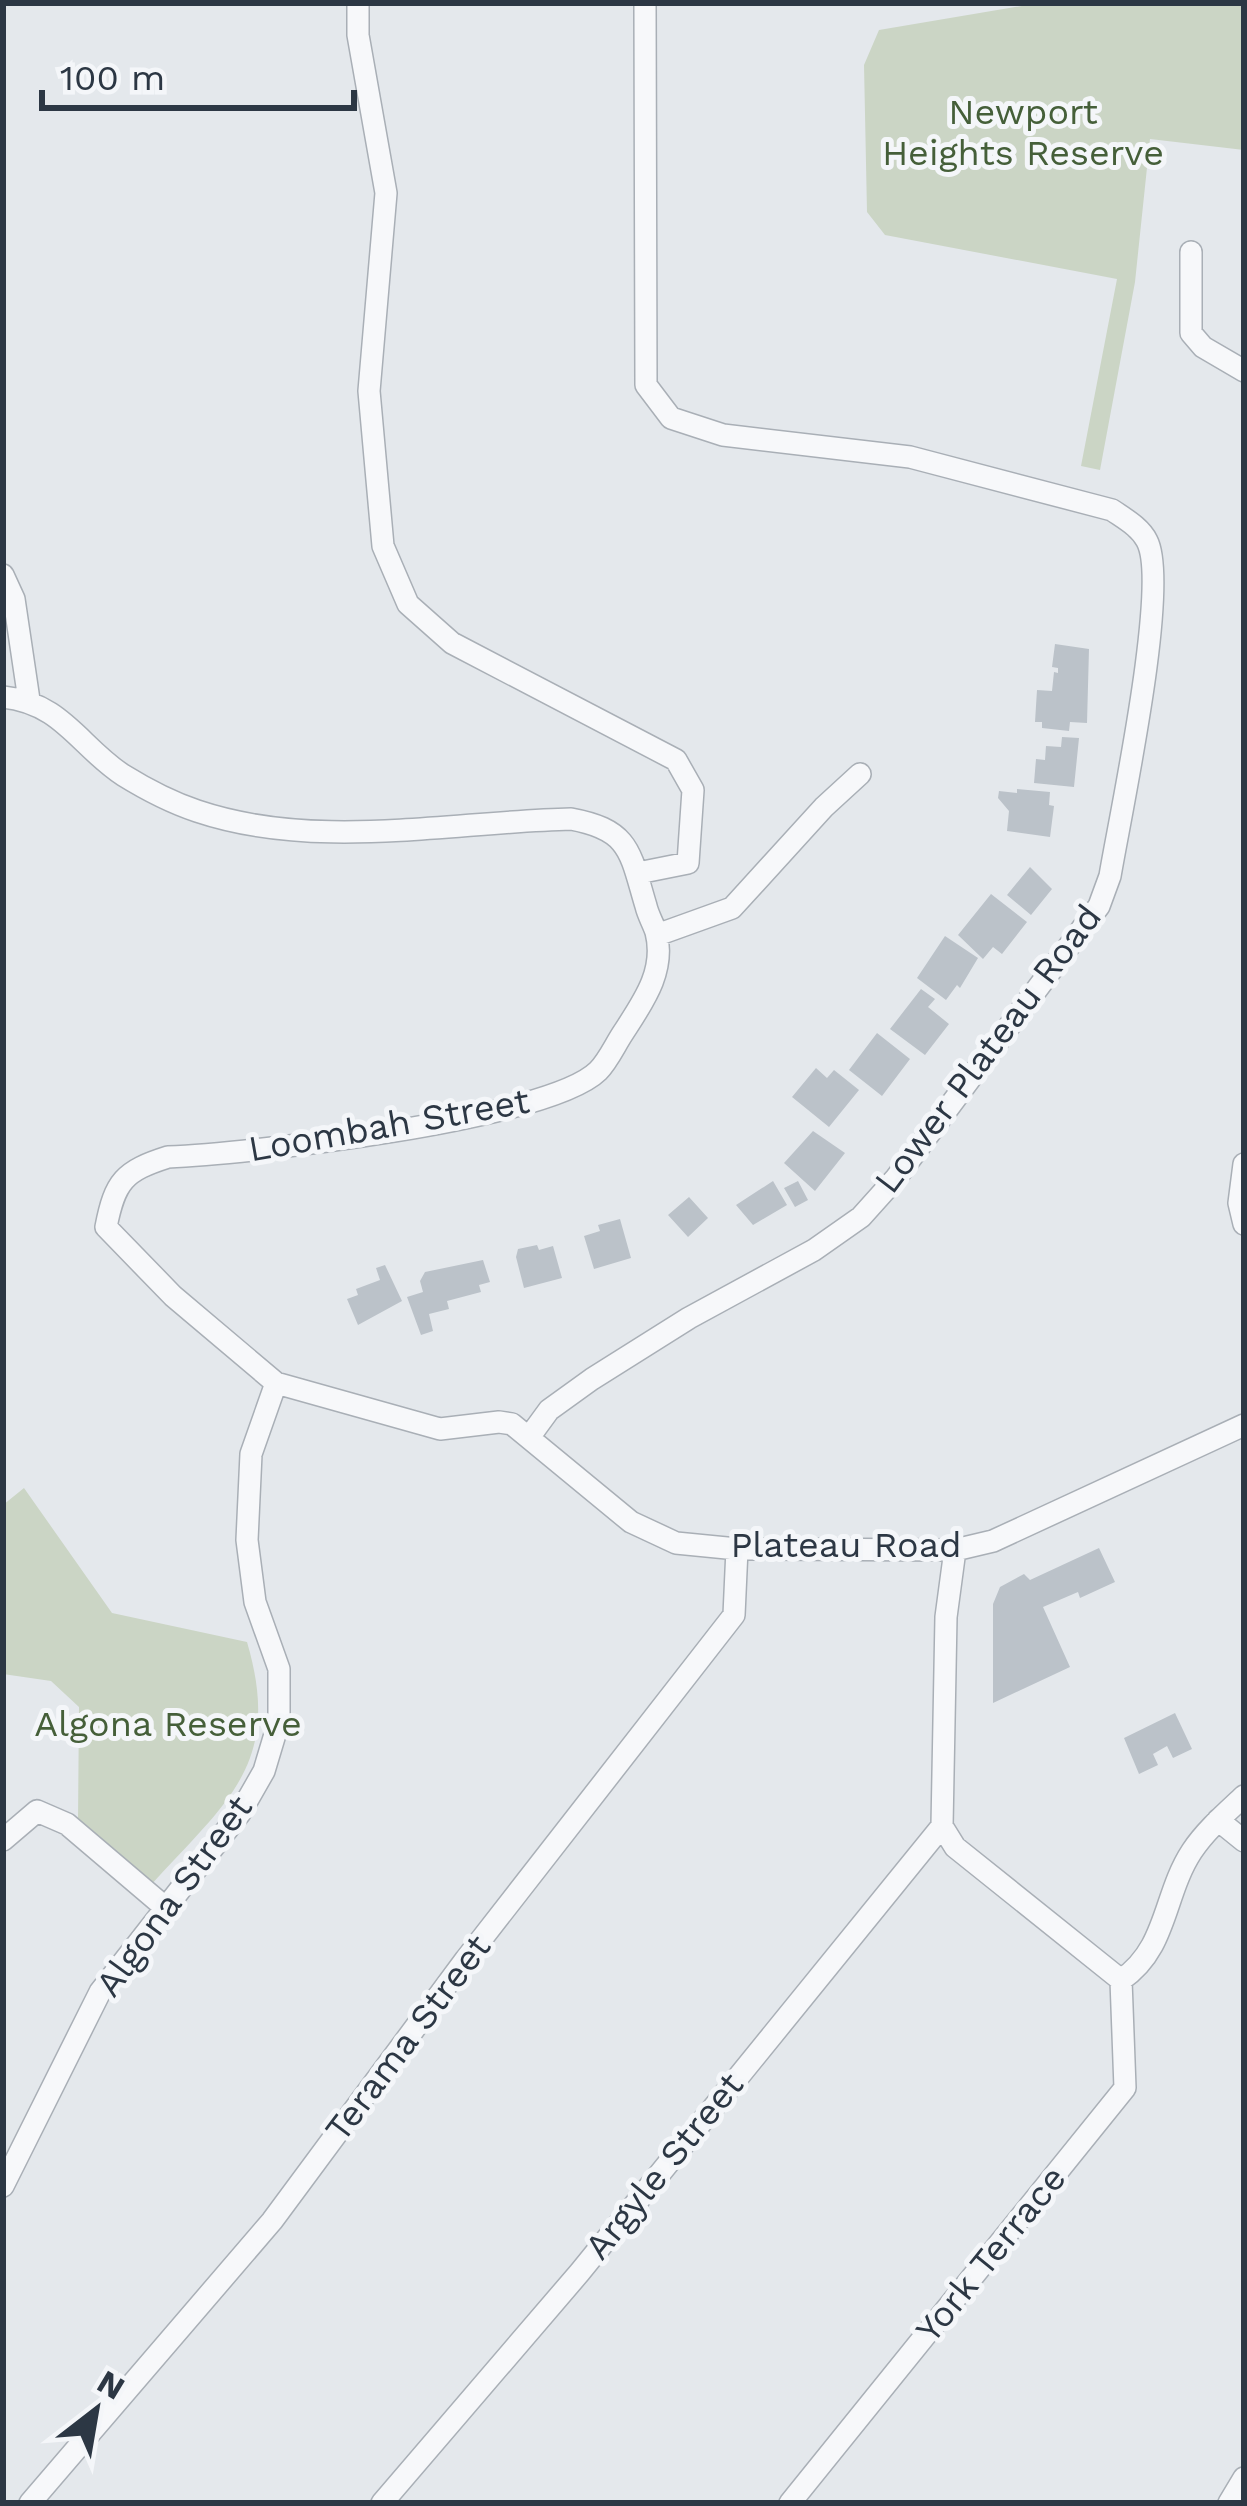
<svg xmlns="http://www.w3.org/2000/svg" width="1247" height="2506" font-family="'Work Sans',sans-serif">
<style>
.green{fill:#cbd5c5}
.building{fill:#bbc2c9}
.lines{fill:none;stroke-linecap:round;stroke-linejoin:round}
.minor-casing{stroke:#a9afb6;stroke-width:24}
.minor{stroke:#f7f8fa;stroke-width:21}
.labels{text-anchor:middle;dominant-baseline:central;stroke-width:10;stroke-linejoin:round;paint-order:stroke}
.park-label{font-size:36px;fill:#455f39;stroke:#f4f6f9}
.street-label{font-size:36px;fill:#2c3744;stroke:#f4f6f9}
</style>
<rect width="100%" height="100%" fill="#e4e8ec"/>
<path class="green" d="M1039 3H1244V150L1150 139 1135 282 1100 470 1081 466 1117 279 885 235 867 212 864 65 879 30Z
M24 1488 112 1613 247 1642C283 1764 227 1801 151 1885L78 1820 79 1707 51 1681 3 1674V1505Z"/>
<path class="building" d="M1055 644 1089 649 1087 723 1070 722 1069 731 1042 728V722H1035L1037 690 1052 691 1054 672 1058 673V668L1052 667Z
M1062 737 1079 738 1074 787 1034 783 1036 759 1045 760 1046 746 1061 747Z
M1017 789 1050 792 1049 805 1054 806 1050 837 1007 831 1009 811 998 798 999 791 1017 793Z
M1030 867 1052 889 1031 915 1007 895Z
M991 894 1027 922 1002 954 993 947 983 959 958 935Z
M945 936 978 958 960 988 957 985 946 1000 917 978Z
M921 989 935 999 928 1007 949 1024 925 1055 890 1029Z
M877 1033 910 1059 882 1096 849 1070Z
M816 1068 827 1078 834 1070 859 1090 829 1127 792 1097Z
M813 1131 845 1153 815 1191 784 1163Z
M773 1181 787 1205 753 1225 736 1205Z
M798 1181 808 1200 795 1207 784 1188Z
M689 1197 708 1218 688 1237 668 1215Z
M620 1219 631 1258 594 1269 584 1236 600 1231 598 1225Z
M537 1245 539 1250 553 1246 562 1278 524 1288 516 1257 518 1249Z
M483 1260 490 1282 479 1285 481 1292 447 1301 449 1309 429 1314 433 1331 421 1335 407 1297 423 1292 420 1281 425 1272Z
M385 1265 402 1301 358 1325 347 1299 358 1295 356 1289 380 1280 376 1268Z
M1099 1548 1115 1582 1080 1598 1078 1592 1043 1607 1070 1667 993 1703V1604L1000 1587 1024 1574 1030 1580Z
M1175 1713 1192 1749 1173 1758 1167 1746 1153 1754 1158 1765 1139 1774 1124 1738Z"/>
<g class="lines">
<g class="minor-casing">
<path id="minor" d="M358 3V35L386 193 369 391 383 546 408 604 452 643 676 760 693 790 688 863 638 873
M1191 252V333L1203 347 1244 371
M3 575 14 599 29 700
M3 697C62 703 79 746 123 775 144 788 173 803 197 811 316 851 448 822 571 819 631 830 630 853 646 906 648 915 653 923 656 932 666 971 643 1002 623 1033 615 1045 608 1061 598 1071 548 1120 246 1154 168 1157 124 1171 115 1181 106 1227L173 1296 276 1383 440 1429 499 1422 512 1424 631 1522 676 1543 737 1549 955 1550 993 1541 1244 1425
M657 935 732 908 824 807 860 774
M1244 1164 1239 1203 1244 1224
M530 1436 549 1410 592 1379 689 1318 814 1250 861 1217 896 1178 1099 906 1110 876C1120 816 1170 585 1147 541 1140 527 1125 519 1112 510L910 457 723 435 671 418 646 385 645 3
M955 1550 946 1617 942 1826 955 1847 1121 1980
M1218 1820 1244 1841
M3 1840 37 1811 67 1824 167 1909
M1121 1980C1168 1948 1163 1895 1192 1851 1206 1830 1226 1813 1244 1796
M3 2186 100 1992 240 1813 264 1771 279 1721V1669L255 1602 247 1540 251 1454 276 1383
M30 2503 272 2221 466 1959 734 1615 737 1549
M382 2503 580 2272 942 1826
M790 2503 1125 2088 1121 1980
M1229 2503 1244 2478"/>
</g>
<use href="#minor" class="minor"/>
</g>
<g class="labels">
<g class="park-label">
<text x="1023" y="112">Newport<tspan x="1023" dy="41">Heights Reserve</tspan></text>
<text x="168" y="1724">Algona Reserve</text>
</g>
<g class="street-label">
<text transform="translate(988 1049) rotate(-53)">Lower Plateau Road</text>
<text transform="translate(389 1125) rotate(-10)">Loombah Street</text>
<text x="846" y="1545">Plateau Road</text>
<text transform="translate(174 1896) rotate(-54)">Algona Street</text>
<text transform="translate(408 2038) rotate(-53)">Terama Street</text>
<text transform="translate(664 2166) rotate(-51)">Argyle Street</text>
<text transform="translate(991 2254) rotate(-51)">York Terrace</text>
</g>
</g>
<rect width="1247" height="2506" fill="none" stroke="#2c3744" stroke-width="12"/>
<g transform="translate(96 2410) rotate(31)" stroke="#f4f6f9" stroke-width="9" paint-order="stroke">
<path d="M0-9L21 45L0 30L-21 45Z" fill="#2c3744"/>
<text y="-18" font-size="33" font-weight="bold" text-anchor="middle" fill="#2c3744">N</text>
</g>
<path d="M42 90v18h312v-18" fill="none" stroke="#2c3744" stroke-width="6"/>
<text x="60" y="90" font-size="36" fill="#2c3744" stroke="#f4f6f9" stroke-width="9" paint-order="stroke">100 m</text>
</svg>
